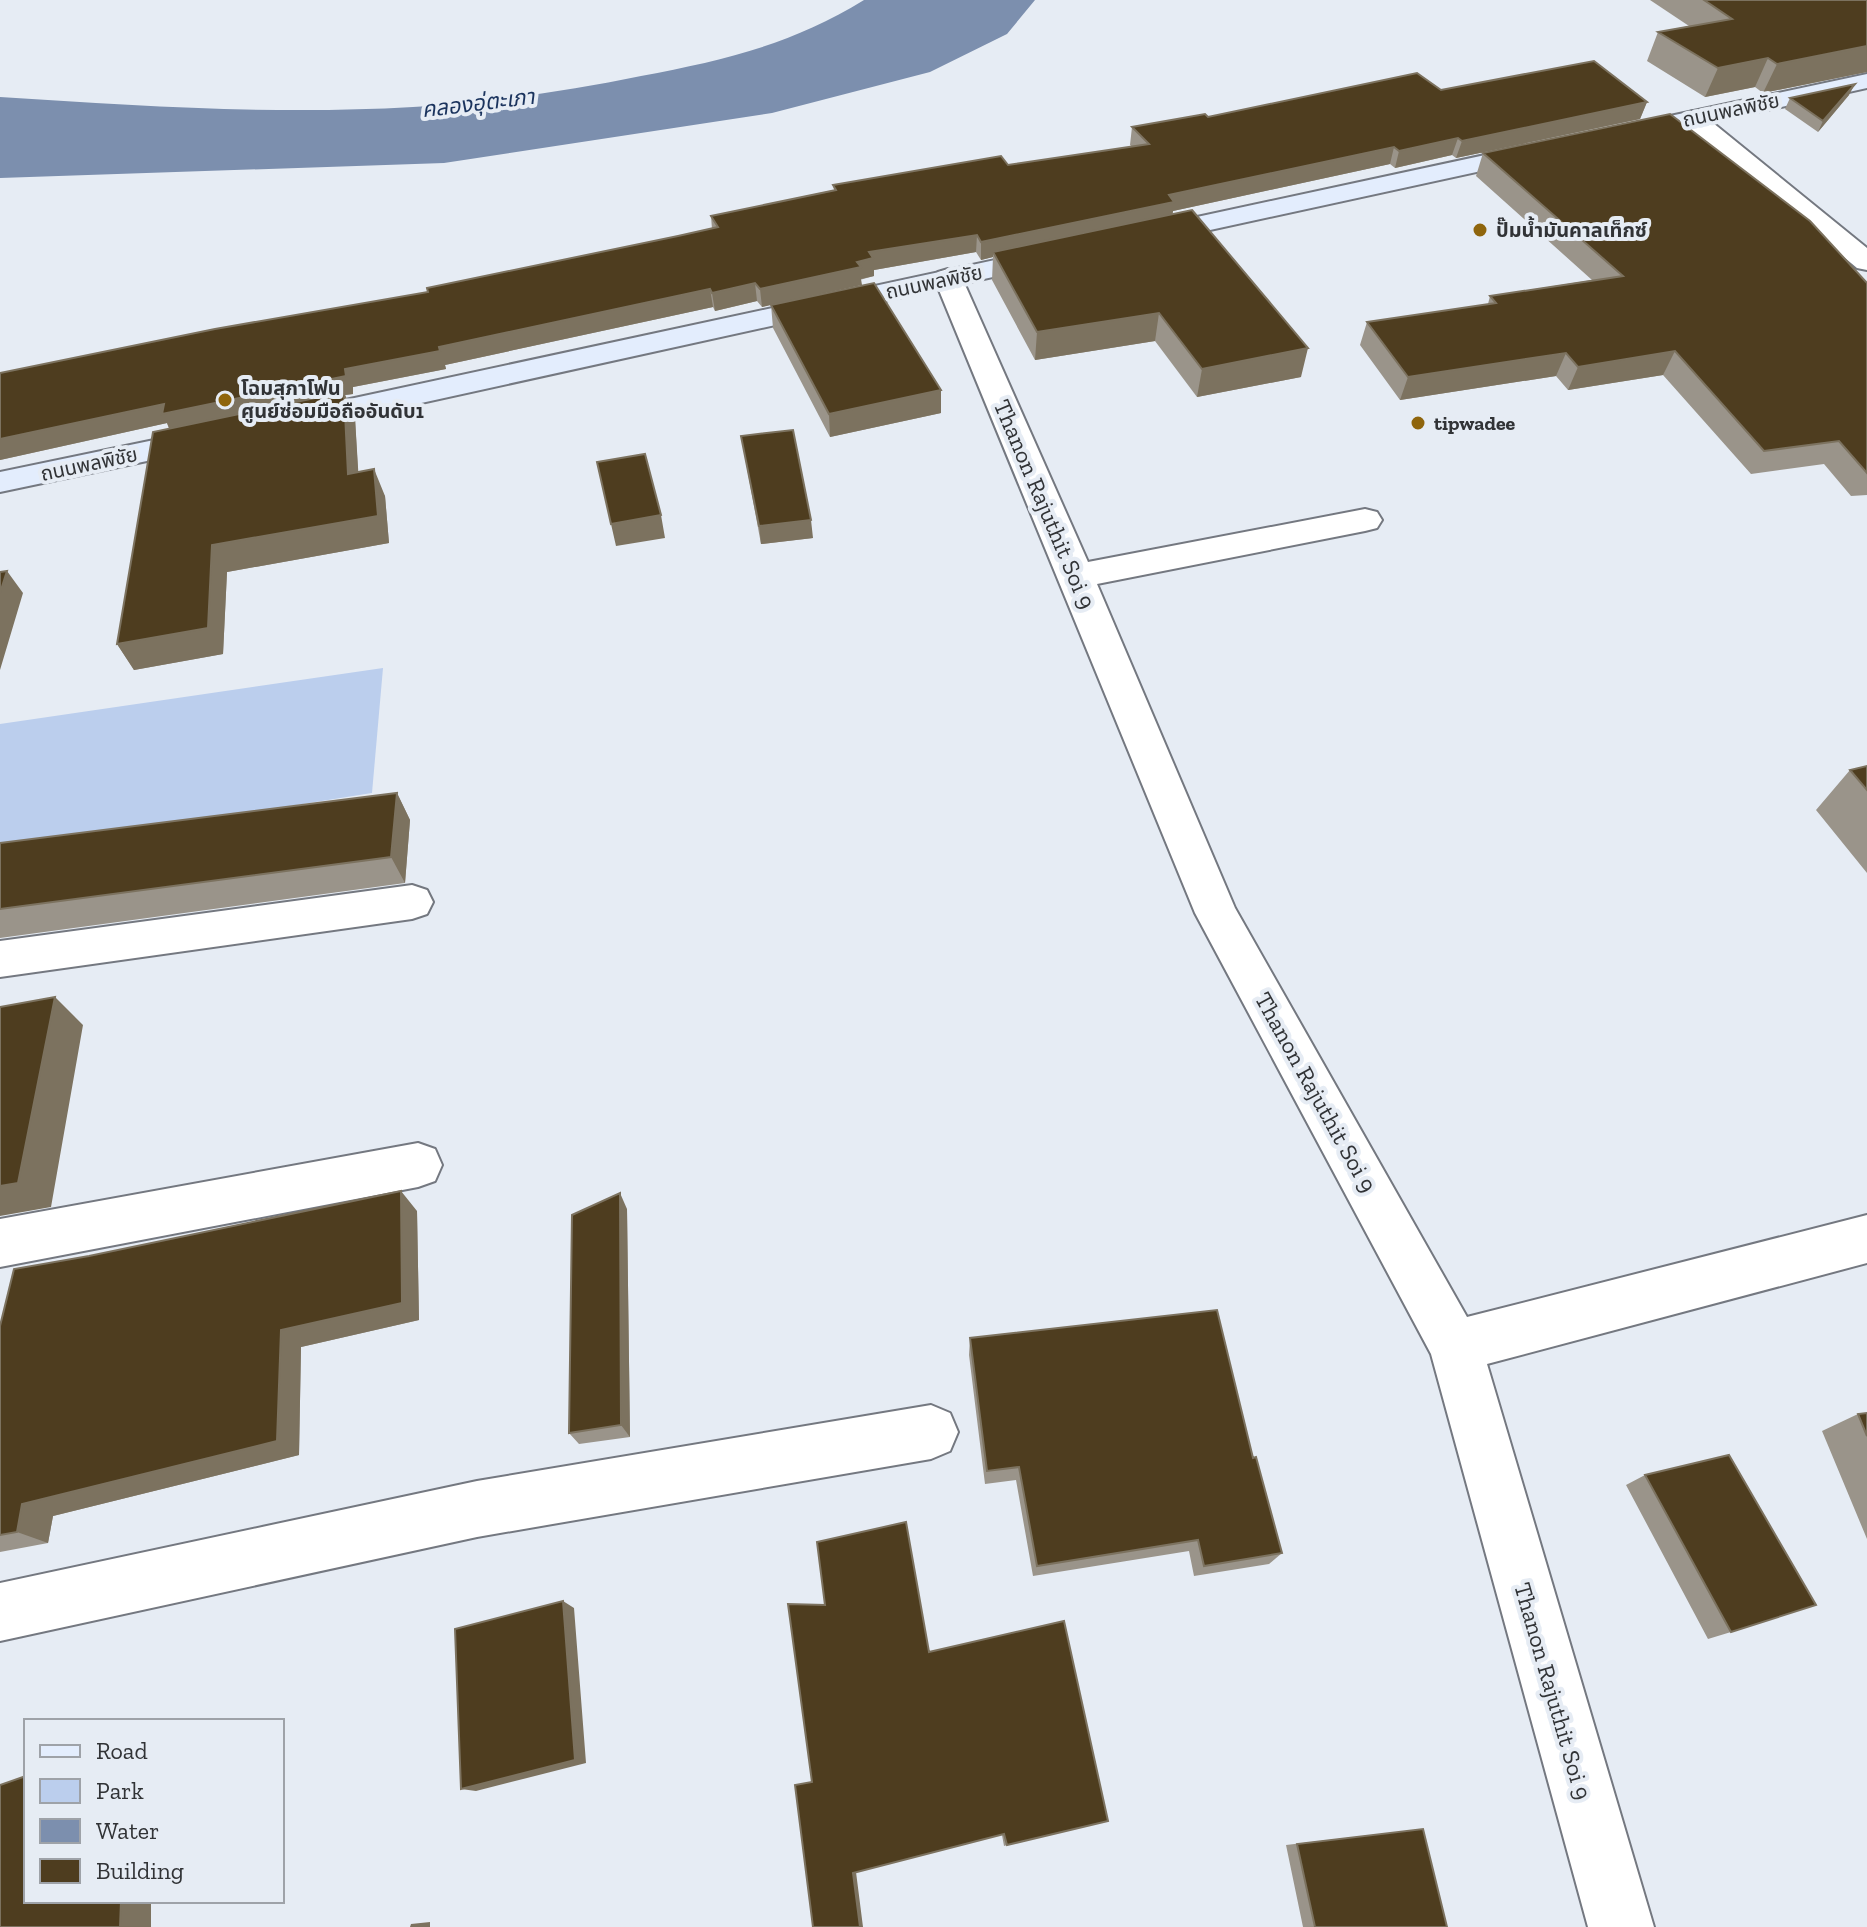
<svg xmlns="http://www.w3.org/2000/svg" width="1867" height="1927" font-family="'Zilla Slab','Noto Sans Thai',serif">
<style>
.green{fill:#bbceed}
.water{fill:#7c8fae}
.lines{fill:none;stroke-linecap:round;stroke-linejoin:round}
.street-casing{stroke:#747880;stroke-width:4}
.secondary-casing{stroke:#747880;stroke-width:4}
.street{fill:#fff;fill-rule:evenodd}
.secondary{fill:#e3edfd;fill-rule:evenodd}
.wall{fill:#9a948a}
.shaded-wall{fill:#7c725f}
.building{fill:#4e3d1f;stroke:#7c725f;stroke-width:2}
.poi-dot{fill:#8f650c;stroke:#e6ecf4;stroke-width:3}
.labels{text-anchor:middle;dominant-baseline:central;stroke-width:8;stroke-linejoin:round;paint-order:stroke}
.far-street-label{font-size:20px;fill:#313336;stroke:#e6ecf4}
.far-poi-label{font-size:20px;font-weight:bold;fill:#313336;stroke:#e6ecf4;text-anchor:start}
.far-water-label{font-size:22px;font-style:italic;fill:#1a335d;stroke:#e6ecf4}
.street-label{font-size:24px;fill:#313336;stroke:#e6ecf4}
</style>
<rect width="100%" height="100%" fill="#e6ecf4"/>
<path class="green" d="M383 668 372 793 0 852V724Z"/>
<path class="water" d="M864 0H1035L1007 34 930 72 772 113 444 163 0 178V97C137 106 276 115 413 107 489 103 567 91 641 76 724 60 791 45 864 0Z"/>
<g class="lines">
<g class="street-casing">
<path id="street" d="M1693 111 1702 114 1867 248V270L1857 268 1684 124 1680 119 1684 114Z
M948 269 958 272 962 278 1088 562 1365 509 1377 512 1382 520 1377 528 1365 531 1097 584 1235 908 1467 1317 1867 1215V1263L1487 1364 1654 1927H1588L1431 1354 1195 913 934 278 938 272Z
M412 885 427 890 433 902 427 914 412 919 0 977V941Z
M418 1143 435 1149 442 1165 435 1181 418 1187 0 1267V1219Z
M931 1405 950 1413 958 1432 950 1451 931 1459 477 1537 0 1641V1583L477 1481Z"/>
</g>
<g class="secondary-casing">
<path id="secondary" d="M1867 74V88L1623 142 1614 139 1610 134 1614 129 1623 126Z
M1536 144 1545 147 1549 152 1545 157 1146 244 1136 242 1132 236 1136 230 1146 228Z
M1051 248 1061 250 1065 256 1061 262 294 431 283 428 278 421 283 414 294 411Z
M207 429 218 432 223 439 218 446 0 492V472Z"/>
</g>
<use href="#street" class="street"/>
<use href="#secondary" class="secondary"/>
</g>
<path class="wall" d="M1650 0H1867V72L1763 93 1755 87 1705 97 1647 61 1658 32 1689 26Z
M1441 90 1647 102 1640 119 1456 158 1452 155 1395 168 1390 164 1173 211 1172 214 1301 377 1197 397 1155 341 1035 360 992 280 993 257 981 260 976 252 874 270V276L762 307 757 301 715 311 713 307 445 365 446 369 353 387V394L345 395 355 418 358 472 385 496 389 543 227 572 223 654 134 670 117 644 169 429 167 423 0 460V373L428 292 678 236 712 229 711 216 834 190 833 185 1008 165 1132 147 1130 145 1132 127 1208 117Z
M1849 95 1818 132 1785 109 1790 98Z
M1483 153 1867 283V495L1851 496 1824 464 1751 474 1663 375 1568 390 1556 376 1400 400 1360 345 1367 322 1488 304 1490 296 1592 280 1476 176Z
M771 305 941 413 830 437 773 328Z
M741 436 813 538 761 544Z
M1867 766V873L1816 810 1850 770Z
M397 793 410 820 405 883 0 938V843Z
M627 1209 630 1437 579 1444 569 1433Z
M417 1211 419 1320 301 1347 299 1455 53 1516 48 1543 0 1552V1326Z
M970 1338 1253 1458 1282 1553 1269 1564 1194 1576 1189 1551 1033 1576 1016 1480 985 1484 969 1355Z
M1867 1413V1539L1822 1431 1858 1414Z
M1645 1475 1731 1632 1708 1639 1626 1485Z
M1064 1621 1007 1845 1004 1846 1002 1835 812 1782 929 1652Z
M1423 1829 1447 1927H1303L1286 1845Z"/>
<path class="shaded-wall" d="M1867 46V72L1763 93 1777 64Z
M1768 58 1755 87 1705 97 1718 68Z
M1855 84 1849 95 1818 132 1823 121Z
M1647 102 1640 119 1456 158 1462 141Z
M1458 138 1452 155 1395 168 1399 151Z
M1394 147 1390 164 1173 211 1172 219 993 252V257L981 260V242L1169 195Z
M977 235 976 252 874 270V276L861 279 862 285 762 307 760 289 857 262 869 252Z
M755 283 757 301 715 311 712 293Z
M710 289 713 307 445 365 446 369 353 387V394L345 395 355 418 360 500 171 432 167 423 0 460V439L164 404 345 369 439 347Z
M1159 313 1155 341 1035 360 1037 332Z
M1308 348 1301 377 1197 397 1202 369Z
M1675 351 1663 375 1568 390 1578 367Z
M1566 353 1556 376 1400 400 1408 377Z
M941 390V413L830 437 829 414Z
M374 469 385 496 389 543 227 572 223 654 134 670 117 644 212 545Z
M661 515 665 538 616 546 611 524Z
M811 520 813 538 761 544 759 526Z
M7 571 23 593 0 670V593Z
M397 793 410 820 405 883 391 857Z
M55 997 83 1025 51 1207 0 1216V1186Z
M401 1191 417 1211 419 1320 301 1347 299 1455 53 1516 48 1543 17 1532 22 1504 281 1330Z
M620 1193 627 1209 630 1437 621 1425Z
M563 1601 574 1608 586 1763 476 1791 461 1789Z
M856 1872 863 1927H860L853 1873Z
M121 1901H151V1927H120Z
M430 1922V1927H410L411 1924Z"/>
<path class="building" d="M1704 0H1867V46L1777 64 1768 58 1718 68 1658 32 1732 19Z
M1594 61 1647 102 1462 141 1458 138 1399 151 1394 147 1169 195 1174 202 981 242 977 235 869 252 873 258 857 262 861 267 760 289 755 283 712 293 710 289 439 347 440 351 345 369 346 376 162 414 164 404 0 439V373L215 329 428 292 427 288 678 236 718 227 711 216 836 190 833 185 1001 156 1008 165 1149 144 1132 127 1205 114 1208 117 1417 73 1441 90Z
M1855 84 1823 121 1790 98Z
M1670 114 1810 221 1867 283V473L1839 441 1764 451 1675 351 1578 367 1566 353 1408 377 1367 322 1496 303 1490 296 1623 276 1483 153Z
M1192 210 1308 348 1202 369 1159 313 1037 332 993 252Z
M874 283 941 390 829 414 771 305Z
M344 392 348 474 374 469 378 516 212 545 208 628 117 644 153 432Z
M793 430 811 520 759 526 741 436Z
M645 454 661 515 611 524 597 462Z
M7 571 0 593V572Z
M1867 766V790L1850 770Z
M397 793 391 857 0 909V843Z
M55 997 18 1183 0 1186V1007Z
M401 1191 402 1303 281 1330 277 1441 22 1504 17 1532 0 1535V1326L14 1269 89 1256Z
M620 1193 621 1425 569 1433 572 1215Z
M1217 1310 1253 1458 1256 1457 1282 1553 1204 1566 1198 1540 1037 1566 1019 1467 987 1471 970 1338Z
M1867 1413V1436L1858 1414Z
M1729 1455 1816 1605 1731 1632 1645 1475Z
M906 1522 929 1652 1064 1621 1108 1821 1007 1845 1004 1834 853 1873 860 1927H813L795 1785 812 1782 788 1604 825 1605 817 1542Z
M563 1601 575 1760 461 1789 455 1629Z
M26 1776V1901H121L120 1927H0V1785Z
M1423 1829 1447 1927H1315L1297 1844Z"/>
<g class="poi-dot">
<circle cx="1480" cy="230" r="8"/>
<circle cx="225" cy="400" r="8"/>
<circle cx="1418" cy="423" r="8"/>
</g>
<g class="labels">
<g class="far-street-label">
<text transform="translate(1731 110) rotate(-12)">ถนนพลพิชัย</text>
<text transform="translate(934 282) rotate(-12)">ถนนพลพิชัย</text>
<text transform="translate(89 464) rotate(-12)">ถนนพลพิชัย</text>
</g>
<g class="far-poi-label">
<text x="1496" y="230">ปั๊มน้ำมันคาลเท็กซ์</text>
<text x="241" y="388">โฉมสุภาโฟน<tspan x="241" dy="23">ศูนย์ซ่อมมือถืออันดับ1</tspan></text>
<text x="1434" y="423">tipwadee</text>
</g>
<g class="far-water-label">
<text transform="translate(478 103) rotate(-7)">คลองอุ่ตะเภา</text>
</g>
<g class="street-label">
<text transform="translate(1045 504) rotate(67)">Thanon Rajuthit Soi 9</text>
<text transform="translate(1316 1092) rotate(61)">Thanon Rajuthit Soi 9</text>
<text transform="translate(1553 1691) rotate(74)">Thanon Rajuthit Soi 9</text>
</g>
</g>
<rect x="24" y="1719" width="260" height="184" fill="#e6ecf4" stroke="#9ea2a8" stroke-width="2"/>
<rect x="40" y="1745" width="40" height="12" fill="#e3edfd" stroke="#9ea2a8" stroke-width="2"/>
<text x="96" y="1759" font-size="24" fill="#313336">Road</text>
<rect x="40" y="1779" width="40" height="24" fill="#bbceed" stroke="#9ea2a8" stroke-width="2"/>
<text x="96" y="1799" font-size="24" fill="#313336">Park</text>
<rect x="40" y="1819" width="40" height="24" fill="#7c8fae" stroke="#9ea2a8" stroke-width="2"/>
<text x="96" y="1839" font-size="24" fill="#313336">Water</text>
<rect x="40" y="1859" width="40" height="24" fill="#4e3d1f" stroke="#9ea2a8" stroke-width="2"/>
<text x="96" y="1879" font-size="24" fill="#313336">Building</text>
</svg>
